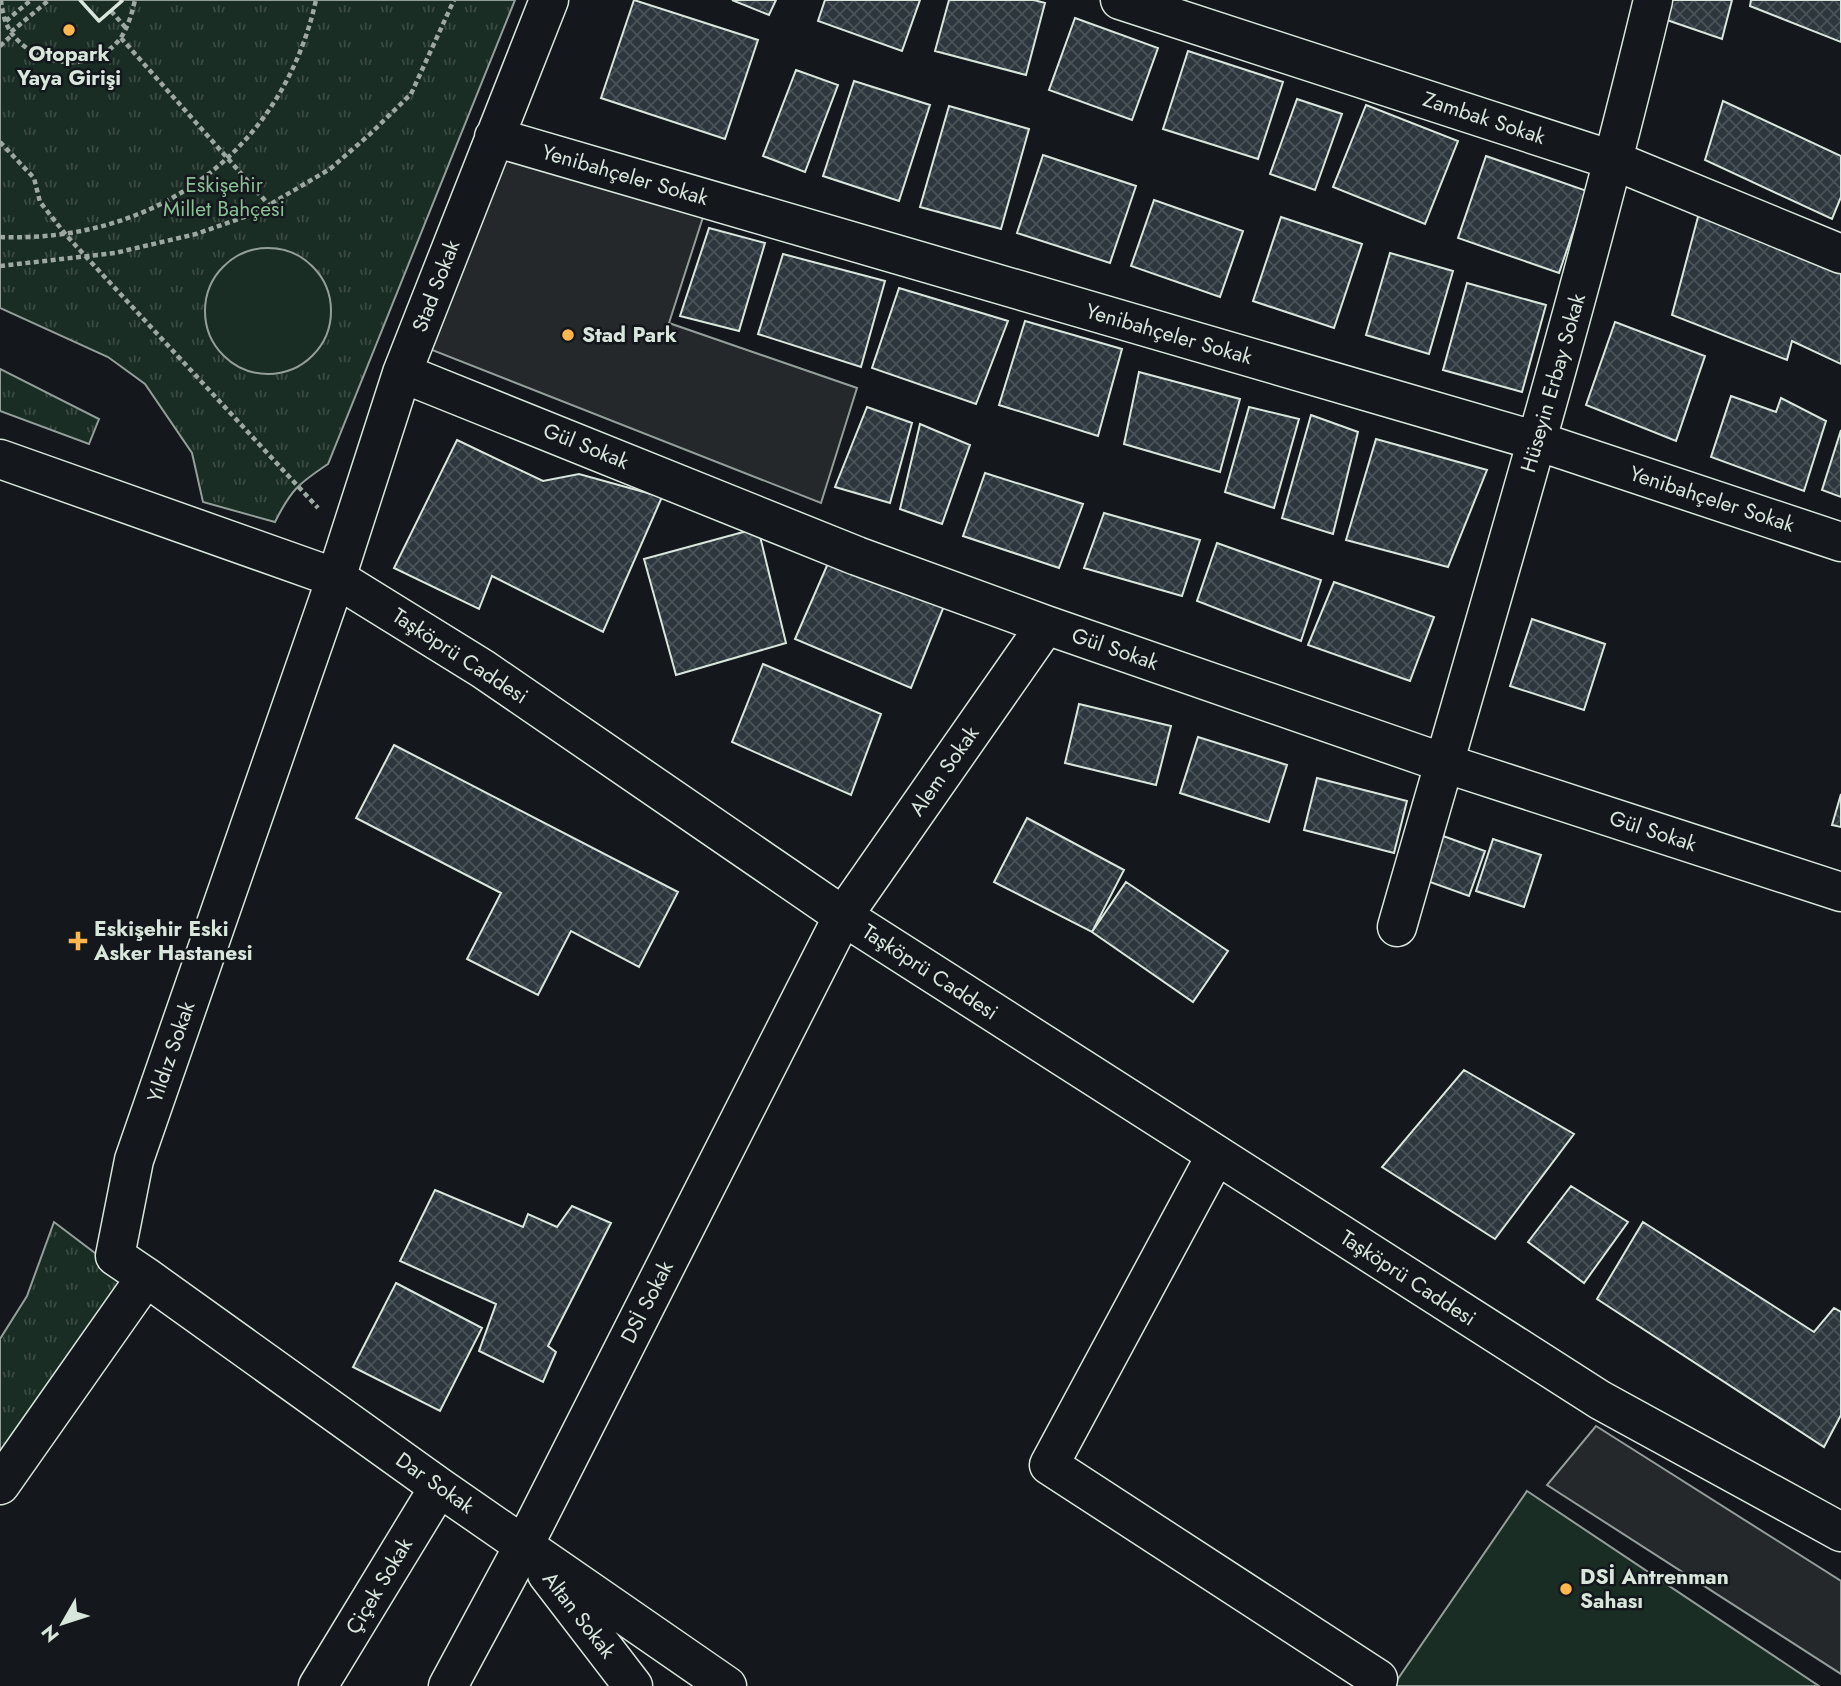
<svg xmlns="http://www.w3.org/2000/svg" width="1841" height="1686" font-family="Jost,sans-serif">
<style>
.grass{fill:url(#grass-tufts);stroke:#939e99;stroke-width:2}
.pitch{fill:#1a2d24;stroke:#939e99;stroke-width:2}
.parking{fill:#24282b;stroke:#939e99;stroke-width:2}
.building{fill:url(#building-cross-hatch);stroke:#d8e6dc;stroke-width:2}
.lines{fill:none;stroke-linecap:round;stroke-linejoin:round}
.minor-casing{stroke:#d8e6dc;stroke-width:41}
.major-casing{stroke:#d8e6dc;stroke-width:41}
.path{stroke:#9da8a2;stroke-width:4.5;stroke-dasharray:5 3.5;stroke-linecap:butt}
.minor{stroke:#14181c;stroke-width:38}
.major{stroke:#14181c;stroke-width:38}
.wall{stroke:#d8e6dc;stroke-width:3.5}
.poi-dot{fill:#ffb74d;stroke:#14181c;stroke-width:2.5}
.labels{text-anchor:middle;dominant-baseline:central;stroke-width:5;stroke-linejoin:round;paint-order:stroke}
.poi-label{font-size:21px;font-weight:bold;fill:#d8e6dc;stroke:#14181c;text-anchor:start}
.street-label{font-size:21px;fill:#d8e6dc;stroke:#14181c}
.park-label{font-size:21px;fill:#8ac095;stroke:#14181c}
</style>
<defs>
<pattern id="grass-tufts" width="24" height="20" patternUnits="userSpaceOnUse" patternTransform="scale(1.75)"><rect width="24" height="20" fill="#1a2d24"/><path d="M3 7l-1-3M5 7V3M7 7l1-3M15 17l-1-3M17 17v-4M19 17l1-3" fill="none" stroke="#3b4b43"/></pattern>
<pattern id="building-cross-hatch" width="8" height="8" patternUnits="userSpaceOnUse" patternTransform="scale(1.75)"><rect width="8" height="8" fill="#2c363c"/><path d="M0 0l8 8M0 8l8-8" fill="none" stroke="#4a5358"/></pattern>
</defs>
<rect width="100%" height="100%" fill="#14181c"/>
<path class="grass" d="M0 0H515L328 464C298 484 291 490 275 522L203 502 192 453 145 384 108 357 0 308Z
M0 369 99 419 89 444 0 411Z
M54 1222 132 1281 0 1461V1339L27 1296Z"/>
<path class="pitch" d="M205 311a63 63 0 1 1 126 0a63 63 0 1 1-126 0Z
M1527 1491 1819 1686H1393Z"/>
<path class="parking" d="M502 151 705 211 669 323 857 388 821 503 427 348Z
M1596 1426 1841 1581V1674L1547 1485Z"/>
<path class="building" d="M634 0 758 40 725 139 601 98Z
M732 0H776L769 15Z
M825 0H920L902 51 818 21Z
M949 0H1034L1045 3 1026 75 935 51Z
M1669 0H1732L1722 39 1664 19Z
M1751 0H1841V42L1750 6Z
M1075 18 1158 48 1132 120 1049 90Z
M1188 51 1283 82 1258 159 1163 129Z
M796 70 838 85 805 172 763 156Z
M854 81 930 105 899 201 823 176Z
M1297 99 1342 114 1315 190 1270 174Z
M1723 101 1841 156V197L1832 219 1705 160Z
M1366 105 1458 141 1425 224 1333 187Z
M949 106 1029 129 1001 229 920 207Z
M1043 155 1136 186 1110 263 1017 233Z
M1486 156 1587 191 1559 273 1458 238Z
M1154 200 1243 231 1220 297 1131 266Z
M1699 213 1841 273V364L1792 341 1787 360 1672 315Z
M1281 217 1362 244 1334 328 1253 301Z
M709 228 765 243 739 331 680 316Z
M1390 253 1453 271 1429 354 1366 335Z
M783 254 885 281 861 367 758 334Z
M1467 283 1546 305 1522 392 1443 370Z
M899 288 1008 321 976 404 872 368Z
M1025 321 1122 349 1098 436 999 405Z
M1615 322 1705 356 1676 441 1586 405Z
M1139 372 1240 399 1220 472 1124 444Z
M1731 396 1776 412 1781 398 1826 421 1804 491 1711 457Z
M867 407 912 423 890 503 835 487Z
M1249 407 1299 419 1274 508 1225 492Z
M1311 415 1358 432 1333 534 1282 518Z
M920 424 970 445 942 524 900 509Z
M1841 430V497L1822 490Z
M1376 439 1487 470 1448 567 1346 540Z
M457 440 543 481 579 474 662 497 603 632 492 576 479 609 394 568Z
M985 473 1083 504 1059 568 963 536Z
M1104 513 1200 540 1182 596 1084 568Z
M758 528 786 643 676 675 644 559Z
M1217 543 1321 580 1301 641 1197 601Z
M829 561 946 601 911 688 795 639Z
M1334 582 1434 617 1410 681 1308 645Z
M1532 619 1605 644 1584 710 1510 686Z
M763 664 881 714 851 795 732 742Z
M1079 704 1171 726 1156 785 1065 763Z
M1198 737 1287 765 1269 822 1180 793Z
M394 745 678 892 639 967 571 931 538 995 467 959 501 893 356 818Z
M1317 778 1407 801 1394 853 1304 830Z
M1841 794V827L1832 825Z
M1027 818 1124 870 1092 932 994 882Z
M1432 832 1485 851 1469 896 1416 877Z
M1493 839 1541 855 1524 907 1476 891Z
M1126 882 1228 951 1193 1002 1092 932Z
M1464 1070 1574 1134 1495 1239 1382 1167Z
M1571 1186 1628 1222 1584 1283 1528 1242Z
M435 1190 523 1227 528 1214 557 1227 572 1206 611 1223 548 1346 556 1352 543 1382 479 1351 496 1304 400 1261Z
M1643 1222 1814 1332 1834 1308 1841 1312V1415L1824 1447 1597 1299Z
M396 1283 482 1328 440 1411 353 1367Z"/>
<g class="lines">
<g class="minor-casing">
<path id="minor" d="M1120 0 1615 161 1841 254
M494 137 1537 441 1841 542
M402 373 857 556 1046 625 1444 763 1841 892
M1397 927C1485 619 1578 312 1653 0
M1216 1155 1049 1465 1378 1679 1374 1686
M146 1277 439 1487 727 1686
M0 1485 146 1277 115 1256 134 1160 336 578 402 373 549 0
M547 1574 633 1686
M318 1686 439 1487
M448 1686 524 1545 843 916 1046 625"/>
</g>
<g class="major-casing">
<path id="major" d="M0 459 336 578 483 669 843 916 1600 1400 1841 1532"/>
</g>
<path class="path" d="M1 0C2 12 5 25 13 35 40 69 97 73 122 36 129 24 132 13 135 0
M111 11 126 28
M6 21 31 0
M11 32 49 0
M121 38 269 205
M0 46 12 35
M0 142 34 178 40 202 66 235 318 508
M0 237C154 243 282 153 316 0
M0 266 115 253 196 234 253 214 269 205 330 169 369 135 411 94 454 0"/>
<use href="#minor" class="minor"/>
<use href="#major" class="major"/>
<path class="wall" d="M80 0 99 21 122 1 121 0"/>
</g>
<g class="poi-dot">
<circle cx="69" cy="30" r="7"/>
<circle cx="568" cy="335" r="7"/>
<path d="M74.5 930.5h7v7h7v7h-7v7h-7v-7h-7v-7h7z"/>
<circle cx="1566" cy="1589" r="7"/>
</g>
<g class="labels">
<g class="poi-label">
<text x="69" y="54" text-anchor="middle">Otopark<tspan x="69" dy="24">Yaya Girişi</tspan></text>
<text x="582" y="335">Stad Park</text>
<text x="94" y="929">Eskişehir Eski<tspan x="94" dy="24">Asker Hastanesi</tspan></text>
<text x="1580" y="1577">DSİ Antrenman<tspan x="1580" dy="24">Sahası</tspan></text>
</g>
<g class="street-label">
<text transform="translate(1484 118) rotate(18)">Zambak Sokak</text>
<text transform="translate(625 175) rotate(16)">Yenibahçeler Sokak</text>
<text transform="translate(436 286) rotate(-69)">Stad Sokak</text>
<text transform="translate(1169 334) rotate(16)">Yenibahçeler Sokak</text>
<text transform="translate(1553 383) rotate(-74)">Hüseyin Erbay Sokak</text>
<text transform="translate(586 446) rotate(22)">Gül Sokak</text>
<text transform="translate(1712 499) rotate(18)">Yenibahçeler Sokak</text>
<text transform="translate(1115 649) rotate(19)">Gül Sokak</text>
<text transform="translate(460 656) rotate(33)">Taşköprü Caddesi</text>
<text transform="translate(944 771) rotate(-55)">Alem Sokak</text>
<text transform="translate(1653 831) rotate(18)">Gül Sokak</text>
<text transform="translate(930 972) rotate(33)">Taşköprü Caddesi</text>
<text transform="translate(171 1052) rotate(-71)">Yıldız Sokak</text>
<text transform="translate(1408 1278) rotate(33)">Taşköprü Caddesi</text>
<text transform="translate(647 1302) rotate(-63)">DSİ Sokak</text>
<text transform="translate(435 1483) rotate(35)">Dar Sokak</text>
<text transform="translate(379 1586) rotate(-59)">Çiçek Sokak</text>
<text transform="translate(579 1615) rotate(52)">Altan Sokak</text>
</g>
<g class="park-label">
<text x="224" y="185">Eskişehir<tspan x="224" dy="24">Millet Bahçesi</tspan></text>
</g>
</g>
<g transform="translate(63 1623) rotate(231)" stroke="#14181c" stroke-width="5" paint-order="stroke">
<path d="M0-5L12 26L0 18L-12 26Z" fill="#d8e6dc"/>
<text y="-10" font-size="19" font-weight="bold" text-anchor="middle" fill="#d8e6dc">N</text>
</g>
</svg>
